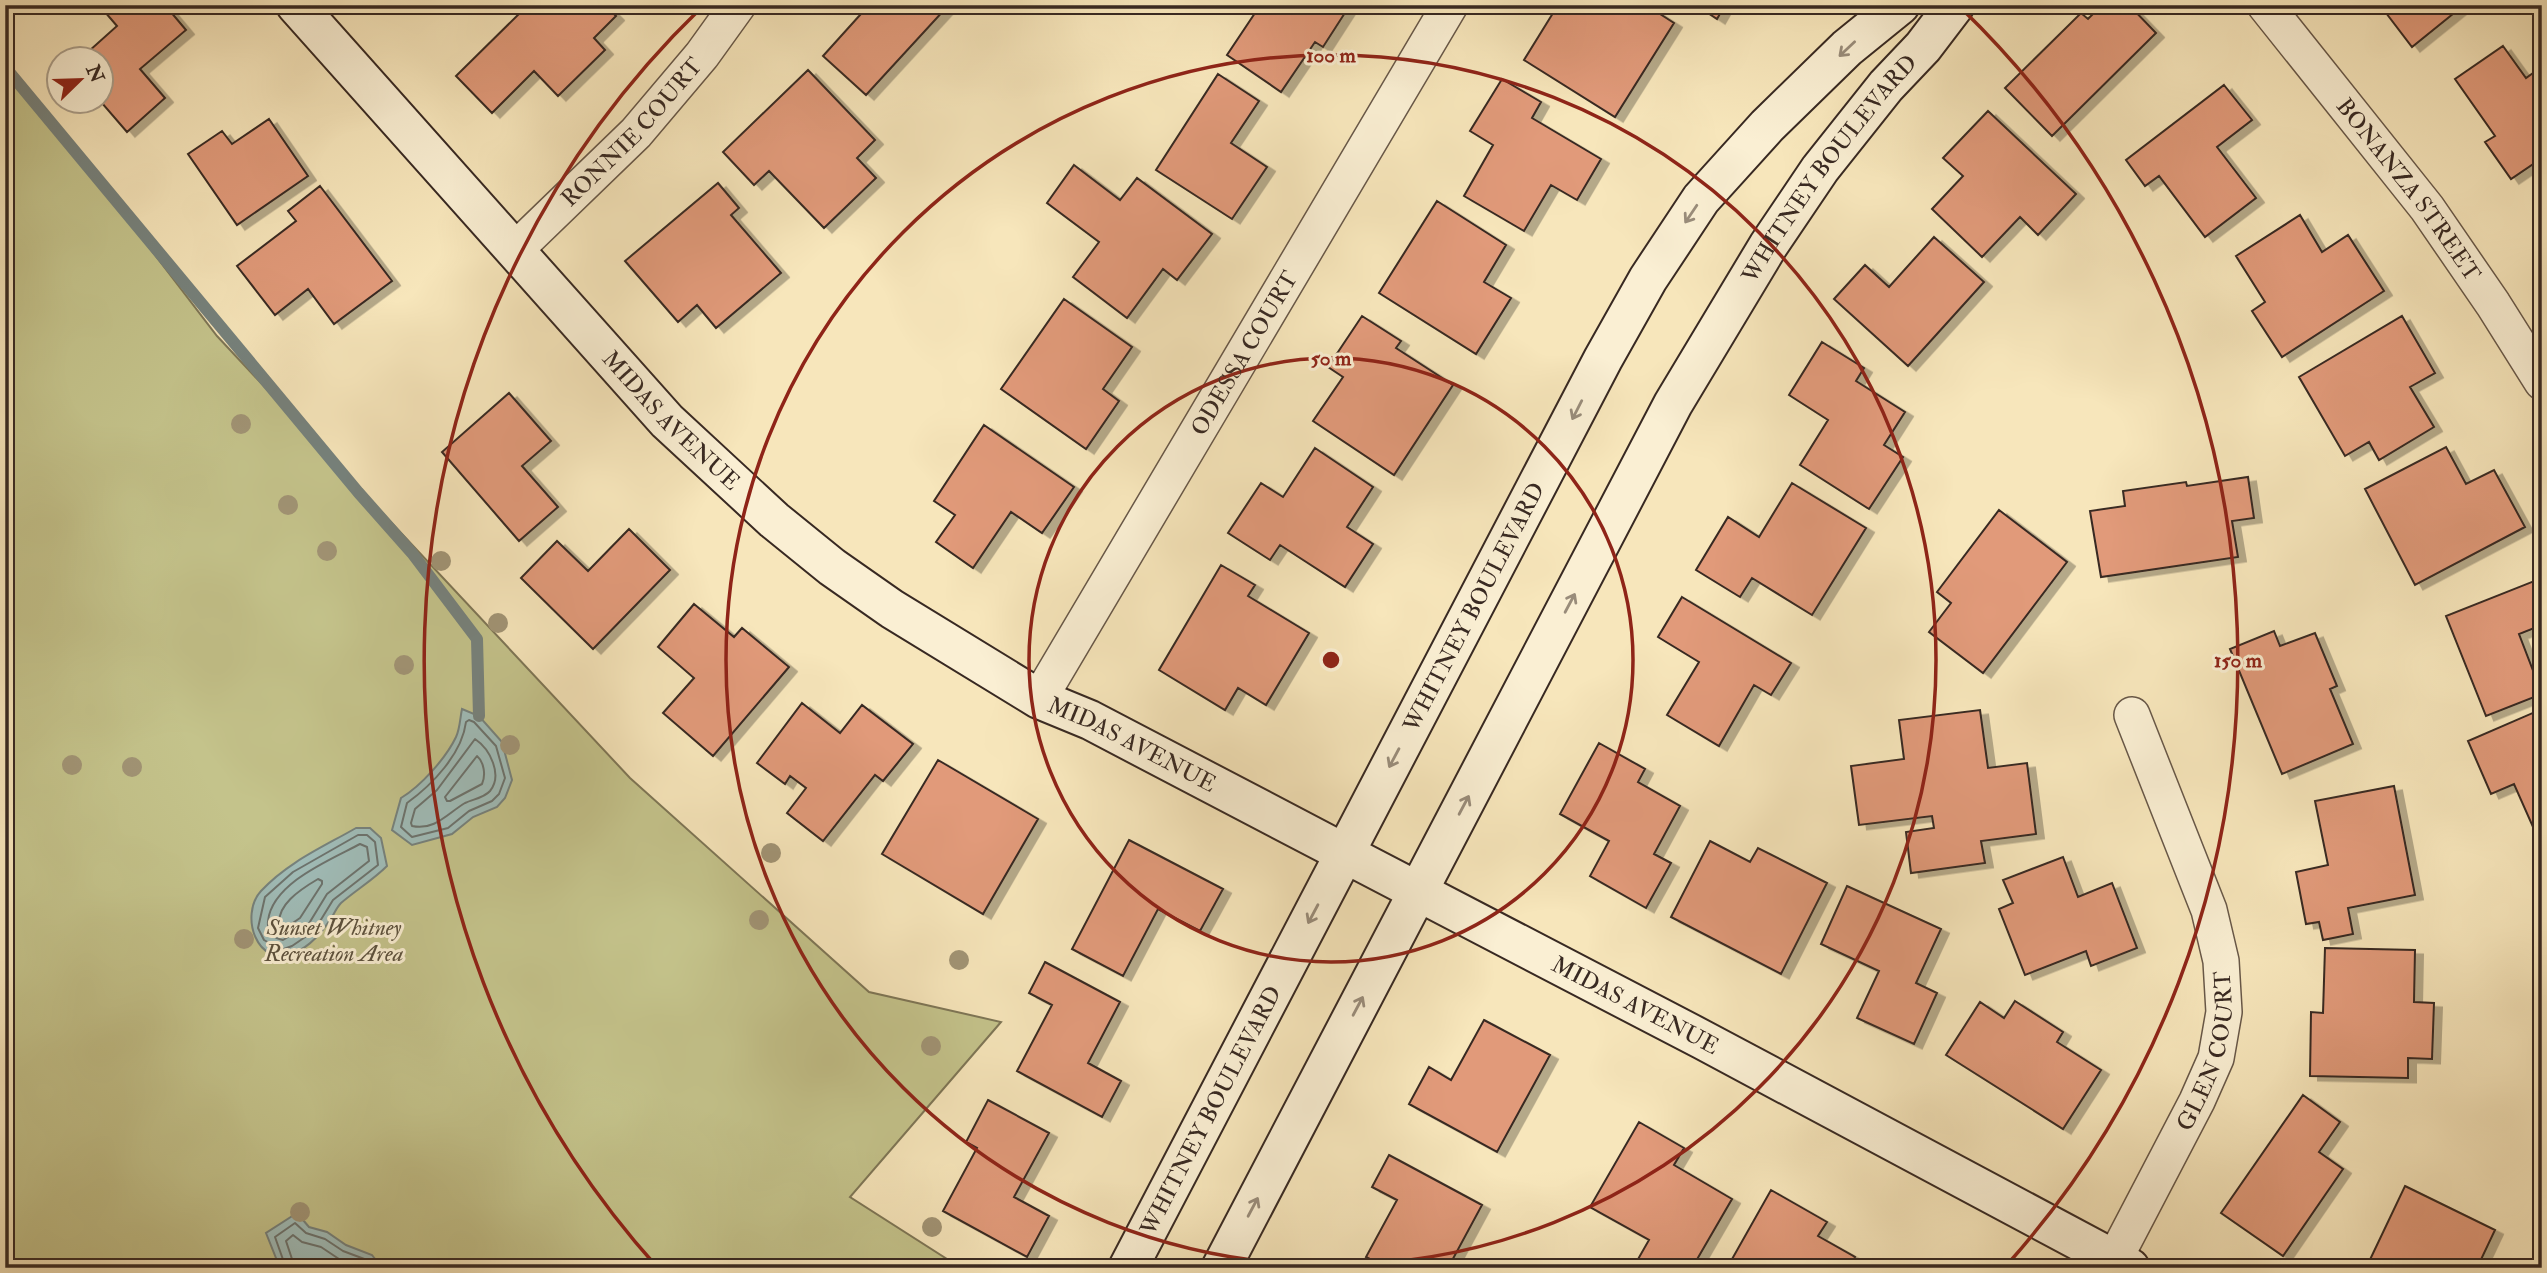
<svg xmlns="http://www.w3.org/2000/svg" width="2547" height="1273" font-family="'IM FELL Double Pica',serif">
<style>
.green{fill:#c4c38b;stroke:#7e7656;stroke-width:2}
.water{fill:#a0bdb9;stroke:#76827d;stroke-width:2}
.lines{fill:none;stroke-linecap:round;stroke-linejoin:round}
.shore{stroke:#6c736e;stroke-width:2}
.stream{stroke:#76827d;stroke-width:12}
.building{fill:#e19a7a;stroke:#382922;stroke-width:2;filter:url(#shadow)}
.street-casing{stroke:#685848;stroke-width:38}
.secondary-casing{stroke:#382922;stroke-width:42}
.street{stroke:#faefd3;stroke-width:35}
.secondary{stroke:#faefd3;stroke-width:38}
.tree{fill:#a19475}
.oneway{stroke:#998c7a}
.ring{fill:none;stroke:#8f2418;stroke-width:3.5}
.labels{text-anchor:middle;dominant-baseline:central;stroke-width:6;stroke-linejoin:round;paint-order:stroke}
.street-label{font-size:23px;fill:#382922;stroke:#faefd3}
.park-label{font-size:23px;font-style:italic;fill:#5b503c;stroke:#faefd3}
.centre{fill:#8f2418;stroke:#faefd3;stroke-width:3.5}
.ring-label{font-size:21px;text-anchor:middle;font-weight:bold;fill:#8f2418;stroke:#faefd3;stroke-width:6;stroke-linejoin:round;paint-order:stroke}
</style>
<defs>
<filter id="shadow"><feDropShadow dx="8" dy="4.5" stdDeviation="0" flood-color="#0004"/></filter>
</defs>
<rect width="100%" height="100%" fill="#f7e6bb"/>
<filter id="stains"><feTurbulence type="fractalNoise" baseFrequency=".00286" numOctaves="4"/><feColorMatrix values="0 0 0 0 .2 0 0 0 0 .09 0 0 0 0 .02 0 0 0 .5 -.17"/></filter>
<radialGradient id="worn" r=".72"><stop offset=".6" stop-color="#630" stop-opacity="0"/><stop offset="1" stop-color="#630" stop-opacity=".3"/></radialGradient>
<path class="green" d="M5 59 217 336 630 778 869 992 1001 1022 850 1197 961 1268H5Z"/>
<path class="water" d="M462 709 479 716 502 742 512 780 505 798 497 807 473 817 452 834 412 845 392 830 401 798C421 786 446 758 456 737 460 729 460 718 462 709Z
M356 828H370L381 838 387 866C373 880 356 890 341 903 337 907 335 912 332 917 322 932 311 946 294 953 257 969 239 915 261 891 288 862 323 847 356 828Z
M297 1213 309 1227 327 1232 346 1245 372 1255 382 1268H280L266 1233Z"/>
<g class="lines">
<path class="shore" d="M469 720 474 722 496 746 505 778 499 794 492 801 469 811 448 828 412 837 401 827 407 803C432 785 462 754 466 722Z
M475 739C490 749 503 775 490 791 484 798 473 799 465 803 448 813 435 831 412 826L411 823 415 809 437 790Z
M477 756C484 762 486 775 482 784L450 801H447L445 797Z
M358 835H367L375 842 378 865 333 900 314 931 292 946 281 950 264 940 258 928 265 897 293 872Z
M360 844 367 847 369 861 327 894 308 925 283 940C273 938 267 932 268 921 272 883 330 860 360 844Z
M318 879 322 881V884L300 918 284 929 280 928C274 906 301 889 318 879Z
M286 1268 275 1237 295 1223 306 1233 325 1239 343 1251 367 1260 373 1268
M295 1268 286 1241 293 1235 302 1242 321 1247 339 1259 362 1268"/>
<path class="stream" d="M5 67 358 492 412 553 477 639 479 716"/>
</g>
<path class="building" d="M113 5H165L186 30 140 69 165 98 127 132 101 102 102 60H79L117 26 105 12Z
M528 5H605L616 16 594 38 605 50 558 96 534 71 492 113 456 76Z
M849 5H943L946 8 866 95 823 56 860 15Z
M1250 5H1350L1323 47 1315 42 1281 92 1227 55 1257 10Z
M1558 5H1646L1674 23 1615 117 1524 60Z
M1696 5H1725L1717 19Z
M2102 5H2129L2156 33 2052 136 2005 88 2081 13 2088 19Z
M2380 5H2464L2412 47Z
M2503 46 2526 78 2540 68 2542 70V158L2511 179 2485 142 2495 136 2455 79Z
M808 70 875 140 857 158 876 178 824 228 769 171 754 185 723 152Z
M1218 74 1259 101 1231 143 1267 167 1232 219 1156 170Z
M1502 79 1541 102 1532 118 1601 159 1577 200 1551 185 1524 231 1464 196 1493 145 1470 131Z
M2224 85 2252 120 2217 147 2256 198 2205 237 2159 176 2145 186 2126 160Z
M1988 111 2076 194 2038 235 2020 217 1982 257 1932 209 1963 176 1943 158Z
M269 119 308 176 237 225 188 154 222 131 232 144Z
M1074 165 1120 200 1137 178 1212 234 1177 280 1163 269 1127 318 1073 277 1099 242 1047 203Z
M718 183 739 208 731 215 781 273 716 328 697 305 678 322 625 261Z
M320 186 392 281 334 324 308 289 275 315 237 266 296 221 288 211Z
M1437 201 1506 245 1484 282 1511 298 1476 354 1379 293Z
M2300 215 2322 252 2348 235 2384 291 2282 357 2252 311 2265 302 2236 256Z
M1934 237 1984 282 1908 366 1834 299 1865 265 1889 287Z
M1064 299 1132 347 1103 389 1119 401 1086 449 1001 389Z
M1362 316 1401 341 1396 348 1453 385 1394 475 1313 421 1343 377 1328 367Z
M2402 316 2435 373 2410 387 2434 427 2379 460 2369 442 2345 456 2299 377Z
M1822 342 1864 368 1856 381 1905 412 1884 445 1903 457 1869 509 1800 465 1828 420 1789 395Z
M509 393 551 441 522 466 558 507 519 541 442 452Z
M984 425 1074 487 1042 533 1011 512 973 568 936 542 955 515 934 501Z
M2446 447 2466 484 2494 470 2525 527 2415 585 2365 489Z
M1315 448 1373 487 1347 527 1373 544 1345 587 1280 545 1270 560 1228 533 1261 483 1283 497Z
M2248 477 2254 518 2232 521 2238 557 2101 577 2090 511 2125 506 2123 491 2186 482 2187 486Z
M1792 483 1866 528 1812 615 1752 578 1740 597 1696 570 1728 517 1759 537Z
M1999 510 2067 562 1983 673 1929 632 1951 603 1937 592Z
M629 529 670 570 593 649 521 578 557 541 588 571Z
M1221 565 1255 585 1248 596 1309 633 1266 705 1238 688 1225 710 1159 670Z
M2542 578V625L2519 634 2542 694 2486 716 2446 616Z
M1682 597 1791 663 1771 695 1754 685 1719 746 1667 715 1699 662 1658 637Z
M694 604 734 637 742 628 789 667 713 756 663 713 694 678 658 647Z
M2274 631 2280 646 2315 633 2337 686 2330 689 2353 744 2282 774 2230 649Z
M802 703 840 733 862 705 913 744 883 781 875 775 823 841 787 813 806 788 790 776 785 784 757 763Z
M2542 709V823L2533 827 2514 784 2491 794 2468 741Z
M1980 710 1988 768 2027 763 2036 834 1981 841 1985 863 1911 873 1906 832 1934 828 1932 816 1859 825 1851 766 1904 759 1899 720Z
M1599 743 1645 769 1638 782 1680 806 1654 854 1671 863 1646 908 1590 876 1609 841 1560 814Z
M938 760 1038 819 983 914 882 854Z
M2394 786 2415 895 2348 908 2353 934 2323 940 2319 922 2306 924 2296 872 2328 865 2315 801Z
M1129 840 1223 889 1200 931 1158 909 1123 976 1072 949Z
M1710 841 1750 862 1758 848 1827 883 1781 974 1671 917Z
M2063 857 2078 897 2112 883 2137 948 2091 966 2086 951 2025 975 1999 909 2013 903 2003 880Z
M1847 886 1941 929 1916 983 1937 993 1914 1044 1857 1018 1879 971 1821 944Z
M2325 948 2415 950 2414 1002 2434 1003 2432 1059 2408 1058V1078L2310 1076 2311 1012 2323 1013Z
M1045 962 1120 1002 1088 1063 1121 1081 1102 1117 1017 1071 1052 1005 1029 993Z
M2015 1001 2063 1032 2057 1042 2101 1070 2063 1129 1946 1055 1980 1002 2004 1018Z
M1484 1020 1550 1055 1497 1152 1409 1104 1429 1067 1451 1080Z
M2303 1095 2340 1122 2319 1152 2343 1169 2283 1256 2221 1213Z
M988 1100 1049 1133 1014 1197 1049 1216 1027 1257 943 1211 977 1148 966 1142Z
M1639 1122 1684 1148 1674 1165 1732 1199 1692 1268H1633L1649 1240 1590 1207Z
M1389 1155 1482 1205 1448 1268H1387L1366 1257 1397 1200 1372 1187Z
M2405 1186 2495 1230 2477 1268H2425L2416 1264 2415 1268H2366Z
M1771 1190 1827 1222 1818 1236 1855 1257 1849 1268H1727Z"/>
<g class="lines">
<g class="street-casing">
<g id="street">
<path id="s1" d="M2265 5 2427 208 2493 304 2542 382"/>
<path id="s2" d="M515 250 636 133 702 55 738 5"/>
<path id="s3" d="M1039 699 1450 5"/>
<path id="s4" d="M2114 1260 2197 1101 2216 1058 2224 1012 2221 961 2209 910 2132 715"/>
</g>
</g>
<g class="secondary-casing">
<g id="secondary">
<path id="s5" d="M296 5 667 421 774 520 832 567 892 609 1039 699 1090 720 1344 853 1703 1040 2130 1268"/>
<path id="s6" d="M1128 1268 1603 359 1648 279 1701 199 1767 126 1847 48 1900 5"/>
<path id="s7" d="M1221 1268 1673 404 1768 246 1820 169 1886 86 1923 47 1955 5"/>
</g>
</g>
<use href="#street" class="street"/>
<use href="#secondary" class="secondary"/>
</g>
<g class="tree">
<circle cx="241" cy="424" r="10"/>
<circle cx="288" cy="505" r="10"/>
<circle cx="327" cy="551" r="10"/>
<circle cx="441" cy="561" r="10"/>
<circle cx="498" cy="623" r="10"/>
<circle cx="404" cy="665" r="10"/>
<circle cx="510" cy="745" r="10"/>
<circle cx="72" cy="765" r="10"/>
<circle cx="132" cy="767" r="10"/>
<circle cx="771" cy="853" r="10"/>
<circle cx="759" cy="920" r="10"/>
<circle cx="244" cy="939" r="10"/>
<circle cx="959" cy="960" r="10"/>
<circle cx="931" cy="1046" r="10"/>
<circle cx="300" cy="1212" r="10"/>
<circle cx="932" cy="1227" r="10"/>
</g>
<defs><path id="oneway-shaft" d="M-6 0H5M1.5-3L5.5 0L1.5 3" fill="none" stroke-width="1.6" stroke-linecap="round" stroke-linejoin="round" transform="scale(1.75)"/></defs>
<g class="oneway">
<use href="#oneway-shaft" transform="translate(1847 49) rotate(137)"/>
<use href="#oneway-shaft" transform="translate(1691 214) rotate(124)"/>
<use href="#oneway-shaft" transform="translate(1577 410) rotate(117)"/>
<use href="#oneway-shaft" transform="translate(1570 603) rotate(-62)"/>
<use href="#oneway-shaft" transform="translate(1394 758) rotate(118)"/>
<use href="#oneway-shaft" transform="translate(1464 805) rotate(-62)"/>
<use href="#oneway-shaft" transform="translate(1313 914) rotate(118)"/>
<use href="#oneway-shaft" transform="translate(1358 1006) rotate(-62)"/>
<use href="#oneway-shaft" transform="translate(1253 1207) rotate(-62)"/>
</g>
<g class="ring">
<circle cx="1331" cy="660" r="302"/>
<circle cx="1331" cy="660" r="605"/>
<path d="M657 1267A907 907 0 0 1 701 8M1961 8A907 907 0 0 1 2005 1267"/>
</g>
<g class="labels">
<g class="street-label">
<text stroke="none"><textPath href="#s2" startOffset="166">RONNIE COURT</textPath></text>
<text stroke="none"><textPath href="#s7" startOffset="1258">WHITNEY BOULEVARD</textPath></text>
<text stroke="none"><textPath href="#s1" startOffset="234">BONANZA STREET</textPath></text>
<text stroke="none"><textPath href="#s3" startOffset="402">ODESSA COURT</textPath></text>
<text stroke="none"><textPath href="#s5" startOffset="560">MIDAS AVENUE</textPath></text>
<text stroke="none"><textPath href="#s6" startOffset="746">WHITNEY BOULEVARD</textPath></text>
<text stroke="none"><textPath href="#s5" startOffset="1127">MIDAS AVENUE</textPath></text>
<text stroke="none"><textPath href="#s5" startOffset="1694">MIDAS AVENUE</textPath></text>
<text stroke="none"><textPath href="#s4" startOffset="231">GLEN COURT</textPath></text>
<text stroke="none"><textPath href="#s6" startOffset="178">WHITNEY BOULEVARD</textPath></text>
</g>
<g class="park-label">
<text x="334" y="927">Sunset Whitney<tspan x="334" dy="26">Recreation Area</tspan></text>
</g>
</g>
<circle cx="1331" cy="660" r="10" class="centre"/>
<g class="ring-label">
<text x="1331" y="62">100 m</text>
<text x="1331" y="365">50 m</text>
<text x="2238" y="667">150 m</text>
</g>
<rect width="2547" height="1273" fill="none" stroke="#f7e6bb" stroke-width="28"/>
<rect x="7" y="7" width="2533" height="1259" fill="none" stroke="#382922" stroke-width="3.5"/>
<rect x="14" y="14" width="2519" height="1245" fill="none" stroke="#382922" stroke-width="2"/>
<g transform="translate(80 80) rotate(67)"><circle r="33" fill="#faefd3" stroke="#aca08c" stroke-width="2"/>
<path d="M0-5L12 26L0 18L-12 26Z" fill="#8f2418"/>
<text y="-10" font-size="19" font-weight="bold" text-anchor="middle" fill="#382922">N</text>
</g>
<rect width="100%" height="100%" filter="url(#stains)"/>
<rect width="100%" height="100%" fill="url(#worn)"/>
</svg>
